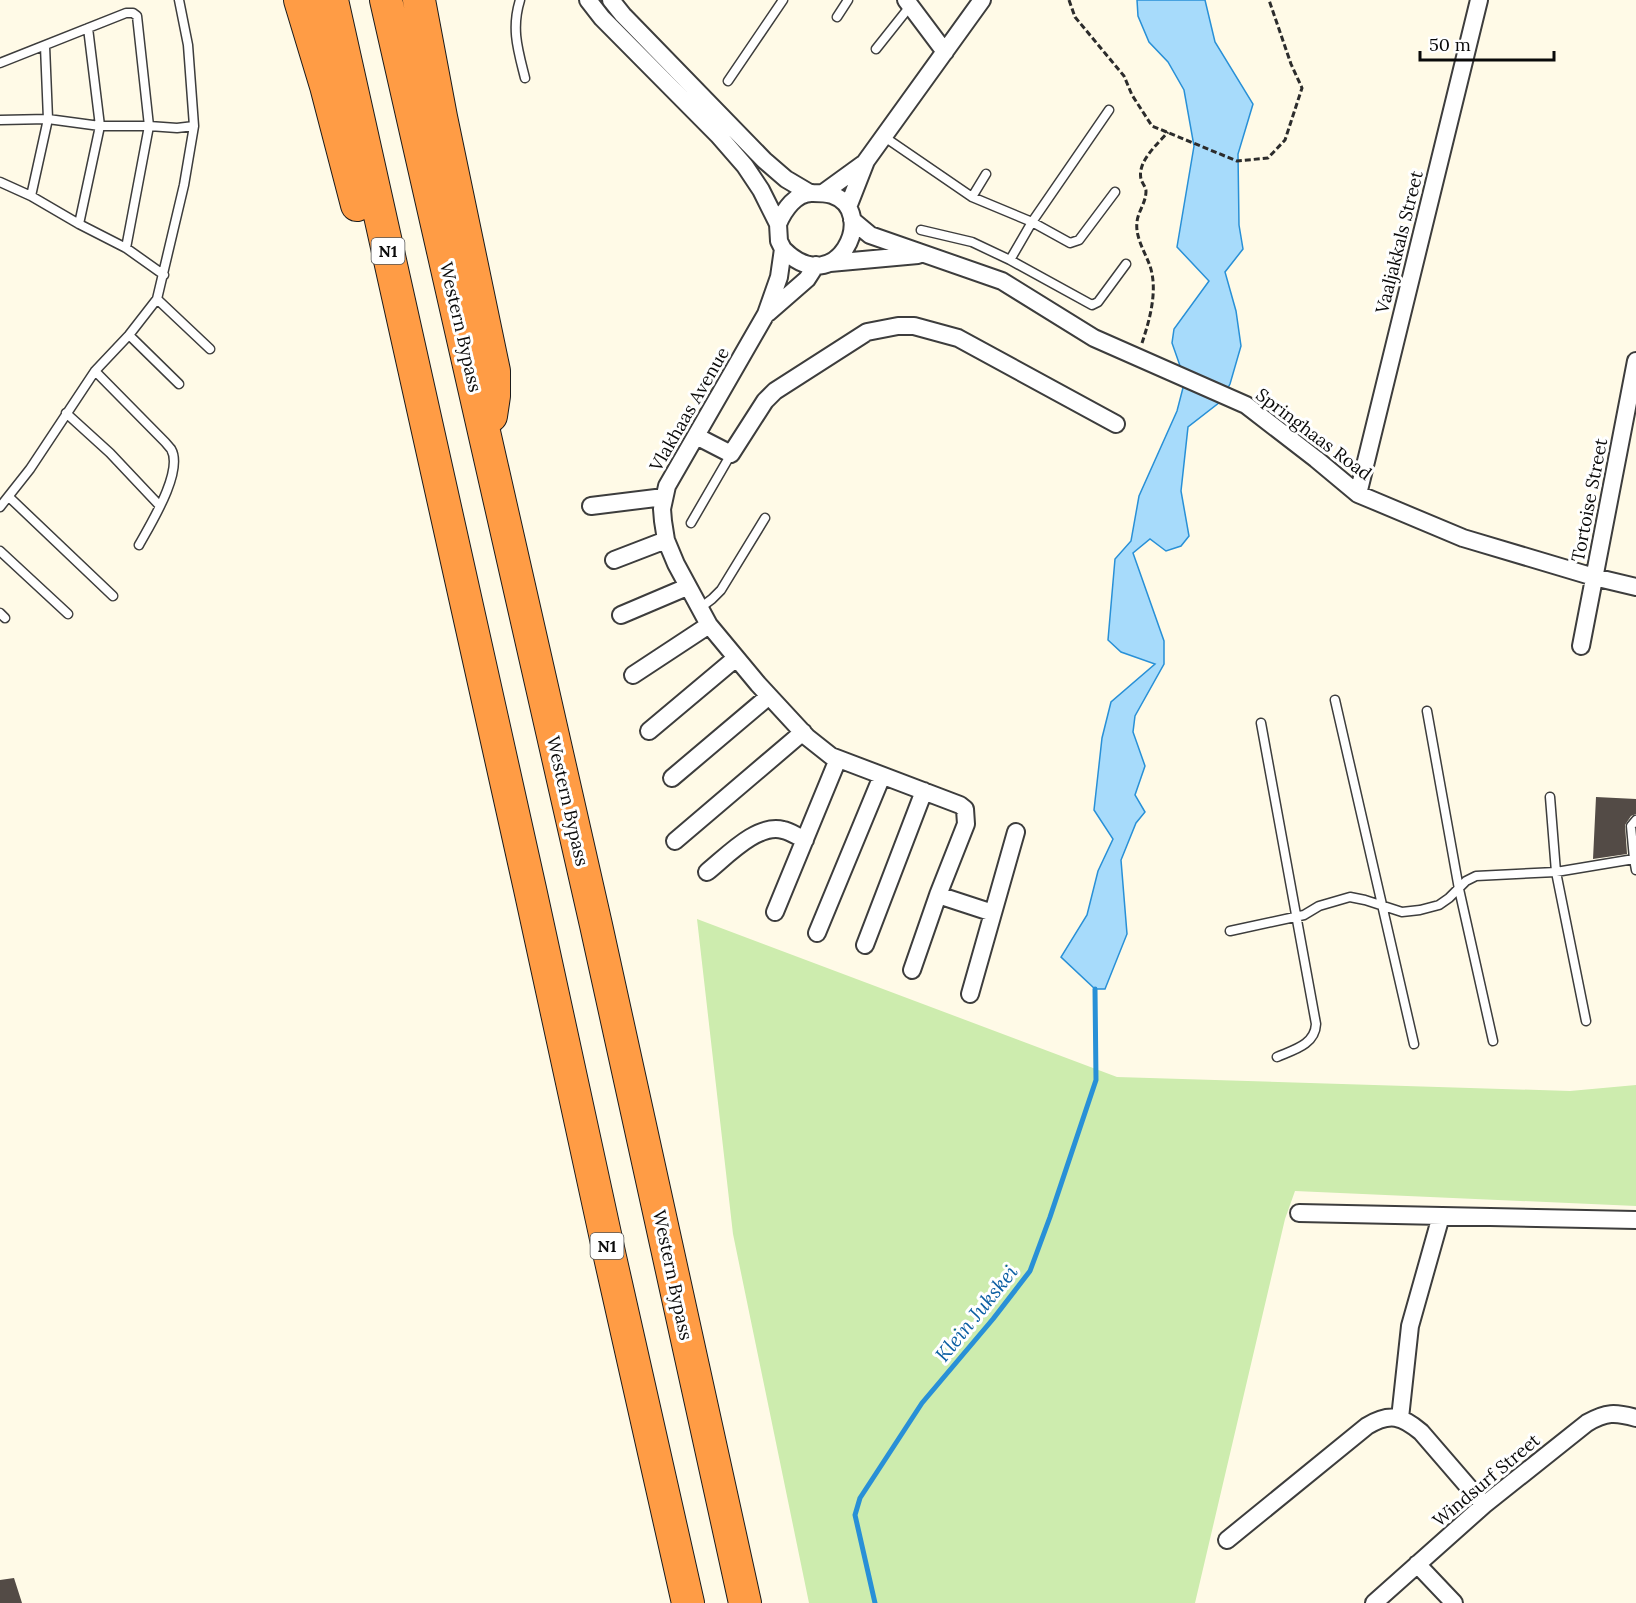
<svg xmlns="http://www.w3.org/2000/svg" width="1636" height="1603" font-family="Lora,serif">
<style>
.green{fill:#cdecae}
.water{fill:#a7dbfb;stroke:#2890d7;stroke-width:1.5}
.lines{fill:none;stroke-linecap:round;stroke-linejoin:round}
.stream{stroke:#2890d7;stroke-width:5}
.building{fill:#534b46}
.service-casing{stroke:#3d3d3d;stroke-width:11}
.minor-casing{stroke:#3d3d3d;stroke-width:20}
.motorway-casing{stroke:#1b1b1b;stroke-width:34}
.path{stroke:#2c2c2c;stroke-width:3;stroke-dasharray:6 3;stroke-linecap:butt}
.service{stroke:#fff;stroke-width:8}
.minor{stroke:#fff;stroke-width:16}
.motorway{stroke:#ff9c45;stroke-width:32}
.labels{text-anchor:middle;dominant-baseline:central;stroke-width:6;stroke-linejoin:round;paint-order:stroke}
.shield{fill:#fff;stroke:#545454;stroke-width:1.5}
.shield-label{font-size:16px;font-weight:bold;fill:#0a0a0a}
.street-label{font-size:18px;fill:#0a0a0a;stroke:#fff}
.water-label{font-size:20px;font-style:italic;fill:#0c5fa3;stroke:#fff}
</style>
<rect width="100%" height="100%" fill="#fffae7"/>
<path class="green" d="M697 919 1117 1077 1570 1091 1636 1085V1206L1295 1191 1285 1219 1195 1603H809L733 1234Z"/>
<path class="water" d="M1137 0H1205L1215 42 1253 104 1238 154 1239 225 1243 249 1225 272 1236 311 1241 346 1230 384 1220 402 1188 427 1181 491 1189 536 1181 546 1166 551 1150 539 1133 553 1164 641V664L1135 716 1133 732 1145 766 1135 795 1145 812 1136 823 1121 860 1127 934 1105 989H1095L1061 957 1087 915 1098 871 1113 839 1094 810 1102 738 1111 702 1155 664 1121 652 1108 640 1115 559 1131 541 1139 496 1177 411 1185 380 1172 343 1174 329 1209 281 1177 247 1194 146 1184 90 1168 62 1149 42 1138 16Z"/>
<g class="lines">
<path class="stream" d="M875 1603 855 1515 860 1498 922 1403 993 1319 1030 1271 1050 1217 1096 1080 1095 989"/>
</g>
<path class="building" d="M1596 797 1636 799V814L1631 816 1625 825 1627 854 1593 859Z
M14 1578 22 1603H0V1580Z"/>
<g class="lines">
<g class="service-casing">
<path id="service" d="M520 0C511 29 518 50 525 78
M837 17 848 0
M876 49 911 5
M0 63 126 13H133L137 16 149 126 126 248
M728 81 783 0
M0 120 48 119 100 126H149L177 128 194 126
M883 136 972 197 1032 222 1070 243 1079 240 1115 192
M0 182 31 196 79 224 126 248 164 275
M31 196 48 119 45 46
M972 197 986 174
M79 224 100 126 88 28
M921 230 972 242 1010 260 1092 305 1098 302 1126 264
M1010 260 1032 222 1109 110
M157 299 210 349
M129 335 179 384
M95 371 165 442C166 443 170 448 171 449 184 471 150 525 139 545
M66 413 110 453 160 506
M9 497 113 596
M0 507 30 469 95 371 129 335 157 299 184 185 194 126 188 45 179 0
M691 523 731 454
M0 551 68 614
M700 608 712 599 721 590 765 518
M0 613 5 618
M1335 700 1414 1044
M1427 711 1459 889 1493 1041
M1261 723 1316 1024C1315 1045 1293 1050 1277 1057
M1550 797 1556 872 1586 1021
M1636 820 1631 826 1634 859 1636 870
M1230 931 1304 915 1319 906 1350 897 1365 900 1402 912 1420 910 1439 905 1449 898 1466 881 1476 876 1556 872 1634 859"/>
</g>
<g class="minor-casing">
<path id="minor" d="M588 0 602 18 718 135 745 166 761 190 778 224 779 241 783 249 779 277 766 314 667 486 662 509 663 521 666 540 676 564 709 625 758 684 807 737 831 756 960 805 965 809 966 824 938 895 912 970
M611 0 623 15 764 160 786 179 808 192
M906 0 945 52
M823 193 863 164
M848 207 866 161 982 0
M852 220 870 235 1002 281 1094 338 1246 405 1316 459 1358 494 1463 538 1594 577 1636 587
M778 224C784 210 796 192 813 193 820 193 826 193 832 195 880 211 836 303 783 249
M830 263 918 255
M768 313 807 279 816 265
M696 436 731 454 765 401 775 391 867 332 898 326H914L958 338 1116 424
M1358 494 1479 0
M591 506 664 497
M614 560 666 540
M621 615 687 587
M1581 646 1636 361
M633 675 709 625
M649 731 736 658
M672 778 769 696
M675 841 803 732
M707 872C726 857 757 823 783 830 790 831 798 837 805 840
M938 895 993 913
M775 912 838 759
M817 933 882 776
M865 945 924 791
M970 994 1016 832
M1299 1213 1636 1220
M1400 1418 1410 1326 1441 1216
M1227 1540 1367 1426C1390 1412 1402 1416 1421 1432L1484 1505
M1417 1564 1454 1603
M1374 1603 1484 1505 1587 1423C1606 1412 1615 1412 1636 1418"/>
</g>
<g class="motorway-casing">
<path id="motorway" d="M300 0 326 86 357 205
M332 0 530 889 610 1257 688 1603
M386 0 596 925 745 1603
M419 0 441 117 494 371V396L491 416"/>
</g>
<path class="path" d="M1069 0 1075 17 1124 76 1132 95 1152 126 1237 161 1268 158 1285 140 1302 88 1291 64 1269 0
M1142 343C1150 319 1158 290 1150 266 1145 252 1135 237 1137 222 1138 211 1146 203 1146 191 1146 187 1142 183 1141 179 1137 161 1158 144 1168 132"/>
<use href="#service" class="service"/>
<use href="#minor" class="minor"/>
<use href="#motorway" class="motorway"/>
</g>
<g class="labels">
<g class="shield">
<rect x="371.5" y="238" width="33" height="26" rx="4.5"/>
<rect x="590.5" y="1233" width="33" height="26" rx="4.5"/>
</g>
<g class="shield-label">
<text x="388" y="251">N1</text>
<text x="607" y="1246">N1</text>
</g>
<g class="street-label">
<text transform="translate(1399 242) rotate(-76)">Vaaljakkals Street</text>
<text transform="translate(461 327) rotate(77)">Western Bypass</text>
<text transform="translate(689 409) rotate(-60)">Vlakhaas Avenue</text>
<text transform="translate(1314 434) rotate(37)">Springhaas Road</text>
<text transform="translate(1589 500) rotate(-79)">Tortoise Street</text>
<text transform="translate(568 801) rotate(77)">Western Bypass</text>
<text transform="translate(673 1275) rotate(78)">Western Bypass</text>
<text transform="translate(1486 1480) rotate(-40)">Windsurf Street</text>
</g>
<g class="water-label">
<text transform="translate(976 1313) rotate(-51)">Klein Jukskei</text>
</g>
</g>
<path d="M1420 51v9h134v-9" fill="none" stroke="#0a0a0a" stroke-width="3"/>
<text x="1429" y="51" font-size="18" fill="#0a0a0a" stroke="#ffffff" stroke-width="4.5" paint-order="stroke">50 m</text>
</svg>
